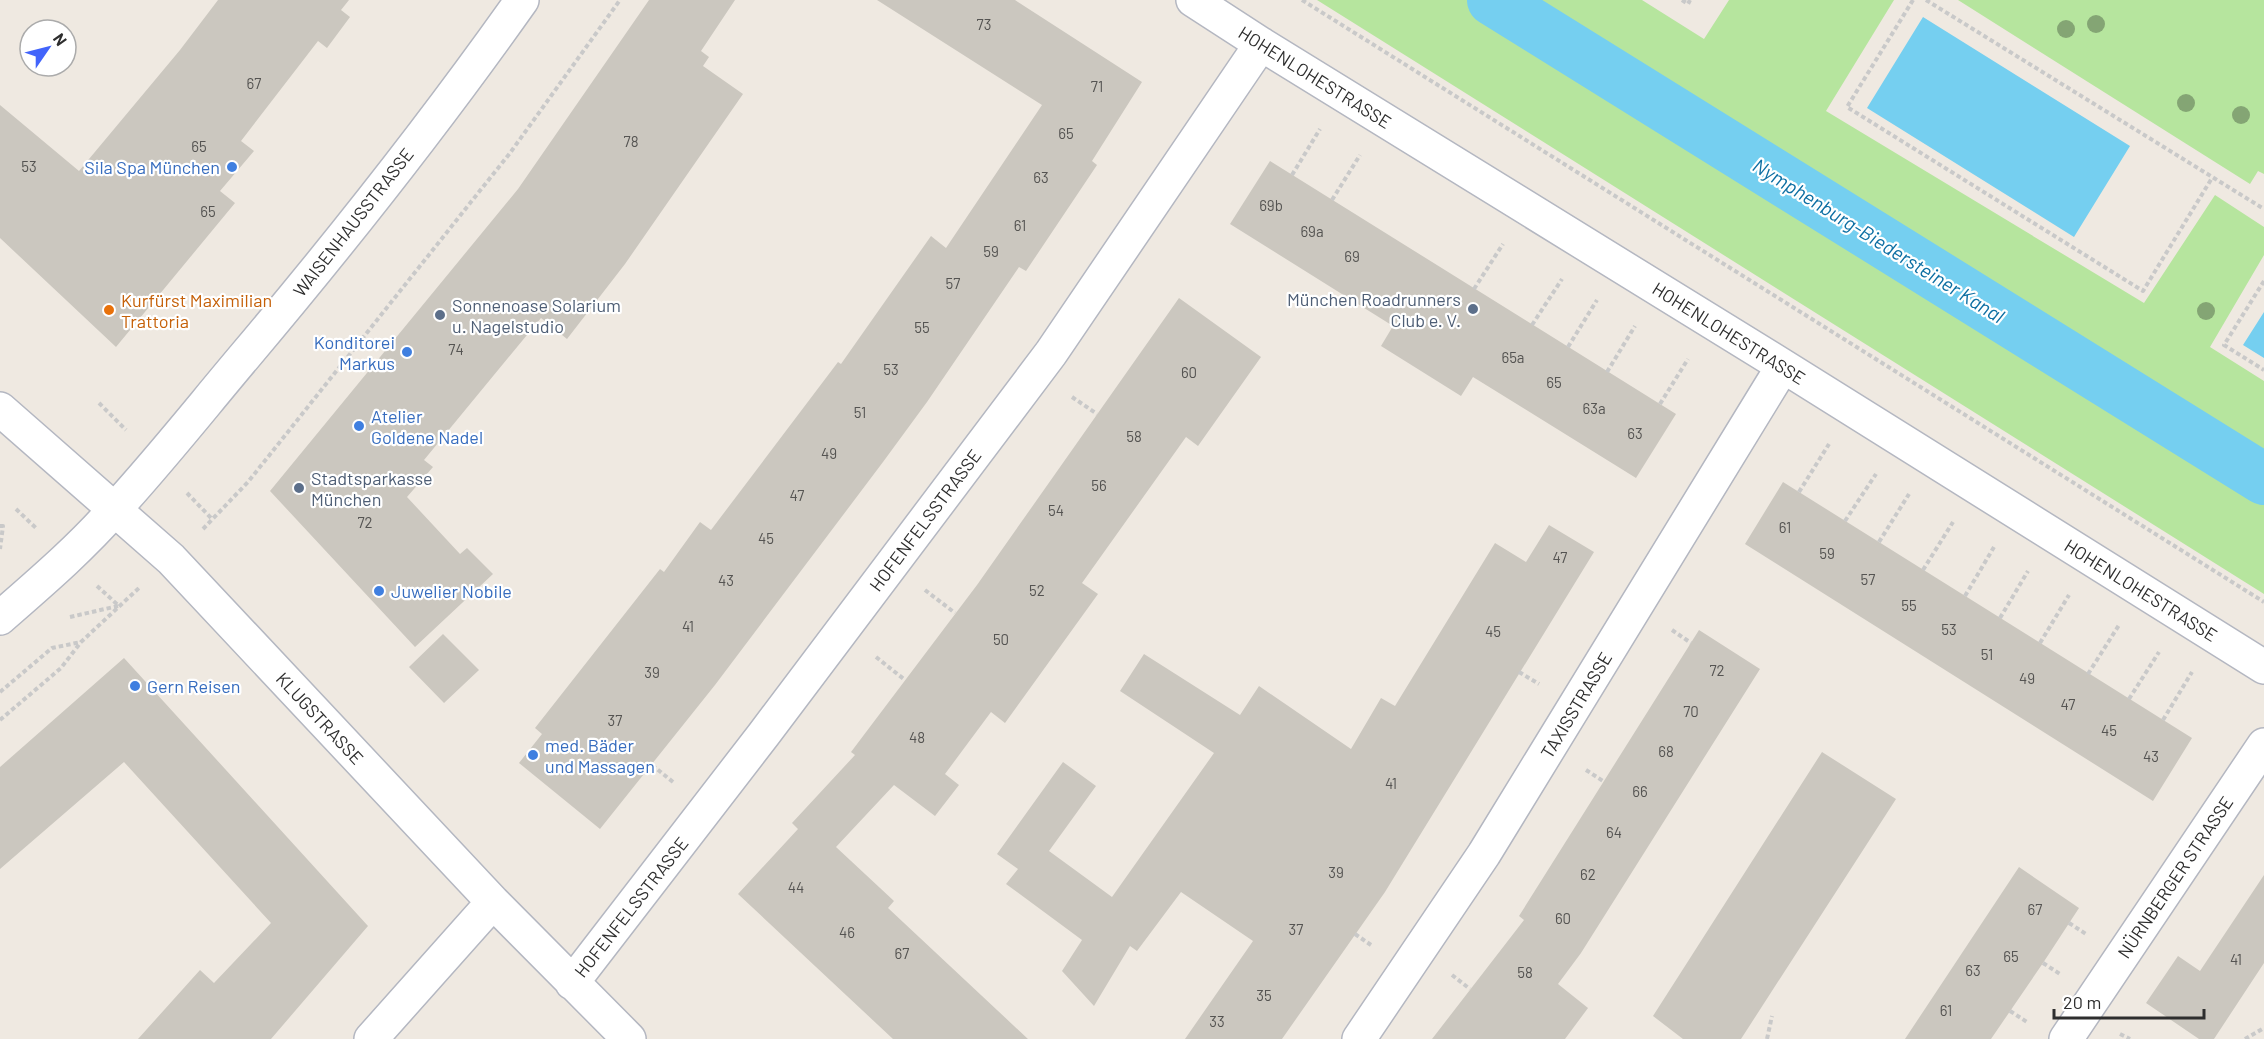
<svg xmlns="http://www.w3.org/2000/svg" width="2264" height="1039" font-family="Barlow,sans-serif">
<style>
.green{fill:#b6e59e}
.water{fill:#75cff0}
.lines{fill:none;stroke-linecap:round;stroke-linejoin:round}
.canal{stroke:#75cff0;stroke-width:52}
.building{fill:#cbc7bf}
.street-casing{stroke:#b4b7c1;stroke-width:36}
.secondary-casing{stroke:#b4b7c1;stroke-width:36}
.path{stroke:#c9c9c9;stroke-width:4;stroke-dasharray:4.5 3;stroke-linecap:butt}
.street{stroke:#fff;stroke-width:33}
.secondary{stroke:#fff;stroke-width:33}
.tree{fill:#84a574}
.shop-dot{fill:#3f7fe0;stroke:#fff;stroke-width:2}
.service-dot{fill:#5c6f8a;stroke:#fff;stroke-width:2}
.food-dot{fill:#e8710a;stroke:#fff;stroke-width:2}
.labels{text-anchor:middle;dominant-baseline:central;stroke-width:4.5;stroke-linejoin:round;paint-order:stroke}
.number-label{font-size:15px;fill:#555452}
.street-label{font-size:18px;fill:#2e2e2e;stroke:#fff}
.shop-label{font-size:18px;fill:#366cbe;stroke:#fff;text-anchor:start}
.service-label{font-size:18px;fill:#4e5e75;stroke:#fff;text-anchor:start}
.food-label{font-size:18px;fill:#c56008;stroke:#fff;text-anchor:start}
.water-label{font-size:20px;font-style:italic;fill:#0d6fa3;stroke:#fff}
</style>
<rect width="100%" height="100%" fill="#efe9e1"/>
<path class="green" d="M1317 0H1642L1704 39 1729 0H1894L1826 111 2144 303 2215 195 2264 227V255L2210 347 2264 381V594Z
M1958 0H2264V174L2258 171 2250 184Z"/>
<path class="water" d="M1923 17 2130 146 2074 237 1867 108Z
M2264 312V358L2243 345Z"/>
<g class="lines">
<path class="canal" d="M1493 0 2264 479"/>
</g>
<path class="building" d="M218 0H349L341 10 350 17 327 48 318 41 241 141 254 151 220 191 235 203 116 347 0 238V105L79 171 180 50Z
M649 0H735L701 51 709 57 703 66 743 94 625 264 567 339 541 318 424 460 433 467 407 497 460 554 467 548 493 574 415 647 270 491 518 189Z
M877 0H1015L1142 82 1092 161 1097 165 1026 271 1019 267 927 402 883 462 715 685 600 829 519 763 542 734 535 728 660 569 664 572 700 522 711 530 838 362 841 364 931 236 946 248 1042 105Z
M1270 161 1676 414 1636 478 1473 377 1461 396 1381 346 1393 326 1230 224Z
M1179 298 1261 357 1198 446 1186 437 1082 583 1098 594 1005 723 991 712 945 774 959 785 935 816 894 785 836 847 894 901 888 908 1028 1039H893L738 894 798 829 792 823 855 755 851 752 977 585Z
M1783 482 2192 738 2153 801 1745 544Z
M1549 525 1594 552 1385 892 1282 1039H1185L1253 941 1181 892 1137 951 1130 946 1094 1006 1062 971 1082 940 1006 884 1018 869 997 854 1063 762 1096 786 1049 851 1112 897 1214 753 1120 691 1144 654 1240 715 1259 686 1351 749 1381 698 1395 706 1495 543 1526 562Z
M1699 630 1760 669 1581 953 1558 984 1588 1008 1565 1039H1432L1524 920 1519 916Z
M443 634 479 670 444 703 409 667Z
M124 658 368 926 271 1039H138L200 970 214 983 271 923 124 762 0 869V767Z
M1822 752 1896 799 1741 1039H1683L1653 1016Z
M2019 867 2079 908 2043 963 1991 1039H1905Z
M2264 875V963L2214 1039H2199L2146 1003 2178 956 2200 971Z"/>
<g class="lines">
<g class="street-casing">
<path id="street" d="M1193 0 1261 44 1783 366 2264 667
M0 409 171 559 493 902 629 1039
M572 983 764 734 1051 353 1261 44
M371 1039 493 902
M1359 1039 1484 854 1783 366
M2066 1039 2264 745"/>
</g>
<g class="secondary-casing">
<path id="secondary" d="M0 618C40 583 80 549 115 509 160 460 201 408 244 357 341 242 435 123 522 0"/>
</g>
<path class="path" d="M1302 0 2264 602
M1682 0 1688 4 1690 0
M1913 0 1847 107 2143 291 2212 178
M1926 0 2264 209
M1292 175 1320 129
M1332 200 1360 155
M2264 281 2224 345 2264 370
M1474 289 1503 244
M1532 325 1562 279
M1568 347 1597 300
M1607 372 1635 326
M1072 397 1097 414
M99 403 126 430
M1660 404 1688 359
M1799 492 1829 444
M187 493 213 520
M16 509 37 529
M1845 521 1876 474
M0 526H3L0 549
M203 529 248 482 510 153 620 0
M1879 542 1909 494
M1923 570 1953 522
M97 586 119 606
M925 590 955 613
M1965 596 1994 547
M70 617 118 606
M2000 618 2028 571
M1672 630 1691 643
M2040 643 2069 595
M876 657 905 680
M1519 672 1539 684
M2088 674 2119 625
M0 692 52 648 81 642
M2129 699 2159 652
M0 720 61 668 81 642 140 587
M2163 720 2192 672
M652 765 673 782
M1586 770 1603 781
M2069 923 2086 934
M1355 934 1371 945
M2043 963 2060 974
M1452 975 1470 989
M2010 1011 2027 1022
M2120 1034 2130 1039
M1767 1039 1772 1016
M2245 1039 2264 1028"/>
<use href="#street" class="street"/>
<use href="#secondary" class="secondary"/>
</g>
<g class="tree">
<circle cx="2096" cy="24" r="9"/>
<circle cx="2066" cy="29" r="9"/>
<circle cx="2186" cy="103" r="9"/>
<circle cx="2241" cy="115" r="9"/>
<circle cx="2206" cy="311" r="9"/>
</g>
<g class="shop-dot">
<circle cx="232" cy="167" r="6"/>
<circle cx="407" cy="352" r="6"/>
<circle cx="359" cy="426" r="6"/>
<circle cx="379" cy="591" r="6"/>
<circle cx="135" cy="686" r="6"/>
<circle cx="533" cy="755" r="6"/>
</g>
<g class="service-dot">
<circle cx="1473" cy="309" r="6"/>
<circle cx="440" cy="315" r="6"/>
<circle cx="299" cy="488" r="6"/>
</g>
<circle class="food-dot" cx="109" cy="310" r="6"/>
<g class="labels">
<g class="number-label">
<text x="984" y="24">73</text>
<text x="254" y="83">67</text>
<text x="1097" y="86">71</text>
<text x="1066" y="133">65</text>
<text x="631" y="141">78</text>
<text x="199" y="146">65</text>
<text x="29" y="166">53</text>
<text x="1041" y="177">63</text>
<text x="1271" y="205">69b</text>
<text x="208" y="211">65</text>
<text x="1020" y="225">61</text>
<text x="1312" y="231">69a</text>
<text x="991" y="251">59</text>
<text x="1352" y="256">69</text>
<text x="953" y="283">57</text>
<text x="922" y="327">55</text>
<text x="456" y="349">74</text>
<text x="1513" y="357">65a</text>
<text x="891" y="369">53</text>
<text x="1189" y="372">60</text>
<text x="1554" y="382">65</text>
<text x="1594" y="408">63a</text>
<text x="860" y="412">51</text>
<text x="1635" y="433">63</text>
<text x="1134" y="436">58</text>
<text x="829" y="453">49</text>
<text x="1099" y="485">56</text>
<text x="797" y="495">47</text>
<text x="1056" y="510">54</text>
<text x="365" y="522">72</text>
<text x="1785" y="527">61</text>
<text x="766" y="538">45</text>
<text x="1827" y="553">59</text>
<text x="1560" y="557">47</text>
<text x="1868" y="579">57</text>
<text x="726" y="580">43</text>
<text x="1037" y="590">52</text>
<text x="1909" y="605">55</text>
<text x="688" y="626">41</text>
<text x="1949" y="629">53</text>
<text x="1493" y="631">45</text>
<text x="1001" y="639">50</text>
<text x="1987" y="654">51</text>
<text x="1717" y="670">72</text>
<text x="652" y="672">39</text>
<text x="2027" y="678">49</text>
<text x="2068" y="704">47</text>
<text x="1691" y="711">70</text>
<text x="615" y="720">37</text>
<text x="2109" y="730">45</text>
<text x="917" y="737">48</text>
<text x="1666" y="751">68</text>
<text x="2151" y="756">43</text>
<text x="1391" y="783">41</text>
<text x="1640" y="791">66</text>
<text x="1614" y="832">64</text>
<text x="1336" y="872">39</text>
<text x="1588" y="874">62</text>
<text x="796" y="887">44</text>
<text x="2035" y="909">67</text>
<text x="1563" y="918">60</text>
<text x="1296" y="929">37</text>
<text x="847" y="932">46</text>
<text x="902" y="953">67</text>
<text x="2011" y="956">65</text>
<text x="2236" y="959">41</text>
<text x="1973" y="970">63</text>
<text x="1525" y="972">58</text>
<text x="1264" y="995">35</text>
<text x="1946" y="1010">61</text>
<text x="1217" y="1021">33</text>
</g>
<g class="street-label">
<text transform="translate(1315 77) rotate(32)">HOHENLOHESTRASSE</text>
<text transform="translate(353 222) rotate(-52)">WAISENHAUSSTRASSE</text>
<text transform="translate(1729 333) rotate(32)">HOHENLOHESTRASSE</text>
<text transform="translate(925 520) rotate(-53)">HOFENFELSSTRASSE</text>
<text transform="translate(2141 590) rotate(32)">HOHENLOHESTRASSE</text>
<text transform="translate(1576 705) rotate(-59)">TAXISSTRASSE</text>
<text transform="translate(320 718) rotate(47)">KLUGSTRASSE</text>
<text transform="translate(2175 877) rotate(-56)">NÜRNBERGER STRASSE</text>
<text transform="translate(631 907) rotate(-52)">HOFENFELSSTRASSE</text>
</g>
<g class="shop-label">
<text x="220" y="167" text-anchor="end">Sila Spa München</text>
<text x="395" y="342" text-anchor="end">Konditorei<tspan x="395" dy="21">Markus</tspan></text>
<text x="371" y="416">Atelier<tspan x="371" dy="21">Goldene Nadel</tspan></text>
<text x="391" y="591">Juwelier Nobile</text>
<text x="147" y="686">Gern Reisen</text>
<text x="545" y="745">med. Bäder<tspan x="545" dy="21">und Massagen</tspan></text>
</g>
<g class="service-label">
<text x="1461" y="299" text-anchor="end">München Roadrunners<tspan x="1461" dy="21">Club e. V.</tspan></text>
<text x="452" y="305">Sonnenoase Solarium<tspan x="452" dy="21">u. Nagelstudio</tspan></text>
<text x="311" y="478">Stadtsparkasse<tspan x="311" dy="21">München</tspan></text>
</g>
<g class="food-label">
<text x="121" y="300">Kurfürst Maximilian<tspan x="121" dy="21">Trattoria</tspan></text>
</g>
<g class="water-label">
<text transform="translate(1879 240) rotate(32)">Nymphenburg-Biedersteiner Kanal</text>
</g>
</g>
<g transform="translate(48 48) rotate(55)"><circle r="28" fill="#ffffff" stroke="#ababab" stroke-width="1.5"/>
<path d="M0-4.5L10 22L0 15L-10 22Z" fill="#4264fb"/>
<text y="-9" font-size="16" font-weight="bold" text-anchor="middle" fill="#2e2e2e">N</text>
</g>
<path d="M2054 1009v9h150v-9" fill="none" stroke="#2e2e2e" stroke-width="3"/>
<text x="2063" y="1009" font-size="18" fill="#2e2e2e" stroke="#ffffff" stroke-width="4.5" paint-order="stroke">20 m</text>
</svg>
